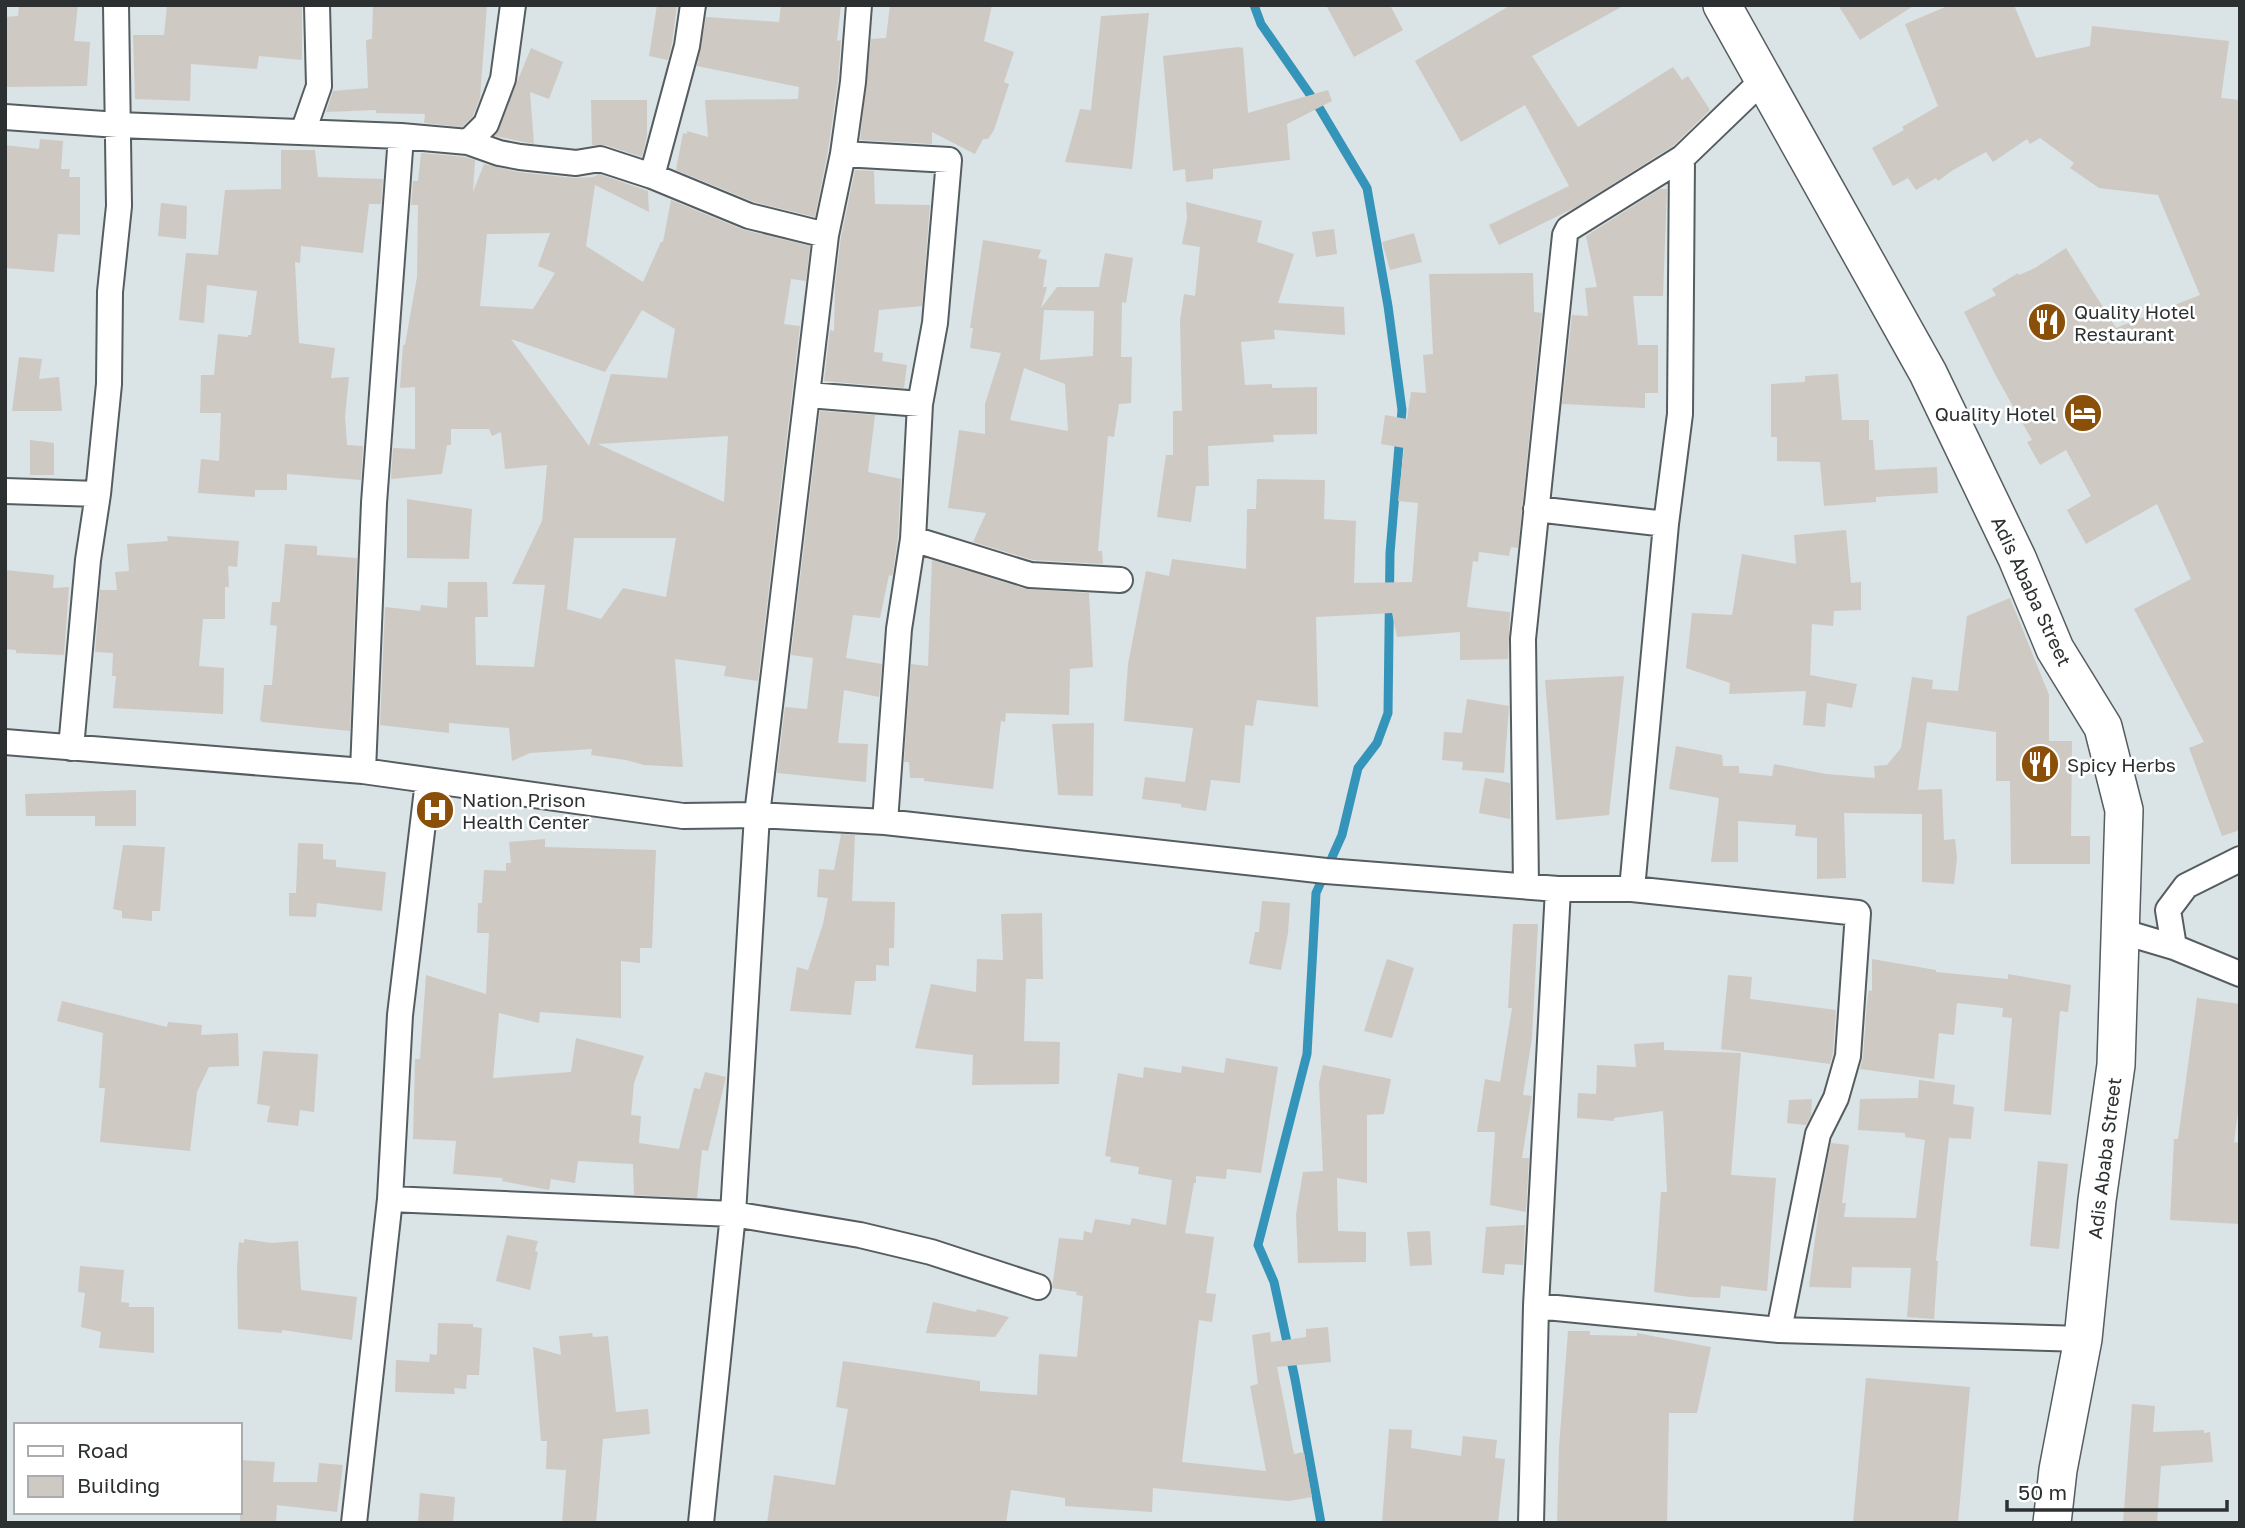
<svg xmlns="http://www.w3.org/2000/svg" width="2245" height="1528" font-family="'Golos Text',sans-serif">
<style>
.lines{fill:none;stroke-linecap:round;stroke-linejoin:round}
.stream{stroke:#3594b9;stroke-width:9}
.building{fill:#cfc9c3;fill-rule:evenodd}
.street-casing{stroke:#565d60;stroke-width:28}
.secondary-casing{stroke:#565d60;stroke-width:40}
.street{stroke:#fff;stroke-width:24}
.secondary{stroke:#fff;stroke-width:37}
.labels{text-anchor:middle;dominant-baseline:central;stroke-width:5;stroke-linejoin:round;paint-order:stroke}
.poi-label{font-size:19px;fill:#2d3031;stroke:#fff;text-anchor:start}
.street-label{font-size:19px;fill:#2d3031;stroke:#fff}
</style>
<rect width="100%" height="100%" fill="#dae3e6"/>
<g class="lines">
<path class="stream" d="M1254 5 1261 24 1320 109 1367 188 1388 306 1402 410 1390 553 1388 713 1377 743 1358 768 1342 835 1316 893 1307 1054 1258 1245 1274 1282 1295 1379 1321 1523"/>
</g>
<path class="building" d="M19 5H78L74 41 90 42 87 86 5 87V17L18 16Z
M167 5H302V60L259 56 257 69 191 64 190 101 135 99 133 35H164Z
M373 5H487L480 98 473 116 462 127 424 123 425 114 376 113V110L326 112 333 91 368 88 366 40 372 39Z
M657 5H677L672 43 668 60 649 56Z
M781 5H841L837 41 841 40 838 80 828 151 815 217 754 202 676 170 683 133 687 134V131L708 137 705 100 798 99 799 87 697 66 706 17 779 22Z
M890 5H992L984 41 1014 52 1004 82 1009 84 994 130 988 139H983L975 154 932 132V144L860 140 871 39 886 38Z
M1326 5H1390L1403 30 1354 57Z
M1511 5H1625L1532 56 1578 127 1673 67 1682 80 1688 76 1710 110 1673 146 1576 207 1499 245 1489 225 1569 186 1525 105 1461 142 1415 61Z
M1838 5H1915L1860 40Z
M1950 5H2014L2036 58 2090 46 2092 26 2229 41 2221 98 2240 100V830L2222 836 2189 748 2204 742 2134 609 2191 579 2157 504 2086 544 2067 510 2091 496 2066 450 2040 465 2027 442 2032 440 1996 376 1964 312 1996 295 1992 289 2018 273 2019 275 2035 268 2066 248 2116 328 2200 295 2158 195 2099 188 2070 168 2074 163 2040 138 2030 144 2027 139 1993 162 1986 152 1953 170 1938 181 1936 178 1916 190 1908 178 1893 186 1872 148 1904 130 1902 127 1938 106 1905 24Z
M1149 13 1132 169 1065 162 1080 109 1091 110 1101 16Z
M1238 47 1243 48 1248 113 1328 90 1332 101 1287 124 1290 160 1213 169V179L1186 182 1185 169 1173 171 1163 56Z
M531 48 563 62 549 99 530 92 534 144 495 136Z
M591 100H647V136L642 157 605 145H592Z
M40 139 63 141 61 169H70L69 177H80V235L58 234 54 272 5 268V145L39 149Z
M281 150H315L318 177 383 179 381 204H369L363 253 301 246 300 263 295 262 299 343 335 348 331 378 349 377 345 416 347 445 363 446 361 480 287 474V490H255V497L198 493 201 459 219 461 221 413H200L201 375H214L218 334 248 337V335H251L257 291 207 285 204 323 179 320 186 253 218 255 225 190 281 189Z
M421 153 465 157 475 160 473 192 484 164 518 172 574 178 593 177 599 174 648 191 649 212 595 185 586 246 643 282 661 242H663L671 200 744 230 810 246 806 281 791 279 784 324 800 326 758 681 724 676 726 666 675 659 683 767 644 765 626 760 591 755 592 749 530 753 512 761 509 728 449 723V733L380 725 385 607 420 611 421 605 447 608 448 582H487L488 617H475L476 665 534 667 545 585 512 584 542 521 547 465 505 469 501 432 492 436 489 429H451V445H447L442 474 391 479 393 448 415 449V387L400 388 403 345H405L417 277 418 205H411L413 181H418ZM550 233 538 266 555 273 533 309 480 306 487 234ZM642 310 675 329 667 378 611 374 589 446 511 339 605 372ZM728 436 724 502 598 444ZM574 538H676L666 597 623 588 601 619 567 609Z
M855 170 874 171 875 204 930 205 922 306 879 310 874 352 883 353 882 361 907 365 904 388 824 381 830 330 834 331 835 286 841 237Z
M1660 189H1667L1663 296H1633L1638 345H1658V393H1645V408L1562 404 1572 315 1588 316 1585 288 1597 287 1586 236Z
M1186 202 1262 221 1257 242 1294 254 1278 303 1344 307 1345 335 1274 330 1275 339 1241 342 1245 385 1272 384V388L1317 387V434L1273 435 1274 442 1208 446 1209 486H1196L1191 522 1157 517 1166 455H1173V411H1182L1180 320 1184 294 1195 296 1200 247 1182 244 1187 218Z
M161 203 187 206 186 239 158 236Z
M1334 229 1337 254 1316 257 1312 232Z
M1414 233 1422 262 1390 270 1382 242Z
M983 240 1041 250 1038 258 1047 260 1043 287H1047L1041 308 1057 287H1099L1105 253 1133 258 1126 303 1122 302 1121 357H1132L1131 403 1119 404 1114 437 1108 436 1098 551H1102L1103 564 1033 560 973 542 986 513 948 508 959 430 985 434V404L1001 353 970 348 973 328H970ZM1044 310 1094 311 1093 356 1040 360ZM1024 368 1065 384 1068 431 1010 420Z
M1533 273 1534 312 1542 313 1518 548 1511 547 1509 556 1479 552 1478 562 1473 561 1467 607 1510 612 1508 659 1460 660V632L1397 637 1392 613 1316 617 1318 707 1257 700 1253 726 1245 725 1240 783 1211 780 1206 811 1181 807V804L1142 799 1145 777 1185 782 1193 728 1124 721 1128 664 1146 571 1169 576 1172 559 1246 569 1247 509H1256L1257 479 1325 480 1324 519 1356 521 1354 583 1412 582 1418 503 1398 501 1404 448 1381 444 1385 415 1407 419 1411 392 1426 393 1423 355 1433 354 1429 274Z
M19 357 42 359 39 379 59 377 62 411H12Z
M1838 374 1842 420H1869V440H1873L1875 470 1937 467 1938 493 1876 497V502L1824 506 1820 462 1777 461V437H1771V384L1805 382V376Z
M820 411 875 415 868 472 901 479 898 537 893 572 892 576 889 575 880 618 853 615 846 658 882 664 879 697 844 690 838 743 868 744 866 782 777 773 785 707 807 709 813 658 791 655Z
M30 440 54 443V475H30Z
M407 499 472 509 469 559 407 558Z
M1846 530 1851 583 1861 582V610L1834 611 1833 626 1812 624 1810 675 1857 684 1852 708 1827 703 1825 727 1803 725 1806 691 1729 694 1730 683 1686 668 1692 613 1732 615 1742 554 1796 564 1794 535Z
M167 536 239 541 237 567 228 566 229 587H225V619H203L199 666 224 668 223 714 113 708 116 676H112L113 653 95 652 100 590H117L115 572 129 571 127 544 168 541Z
M285 544 317 546V555L357 558 350 731 262 722 260 720 264 685H272L277 626 270 625 272 602H280Z
M932 560 1026 589 1089 593 1093 667 1070 669 1069 715 1006 713 1005 722 1001 721 993 789 924 781V778H910L909 762H904L911 664 928 666Z
M5 570 54 575 53 588 69 587 64 655 16 653V650L5 649Z
M2010 598 2049 695V741H2072L2071 836H2090V864H2011L2010 781H1996V732L1927 722 1918 790 1942 789 1944 840 1955 839 1957 858 1954 884 1922 882V814L1844 813 1846 878 1817 879V838L1795 836 1796 825 1738 821V862H1711L1719 798 1669 789 1676 746 1722 755 1723 766H1739V773L1772 776 1774 764 1826 774 1875 778 1874 766 1887 765 1901 748 1912 677 1933 680 1932 689 1958 691 1967 616Z
M1624 676 1609 815 1556 820 1545 680Z
M1467 699 1509 706 1504 773 1462 770 1463 762 1442 760 1444 732 1462 733Z
M1094 723 1093 796 1058 795 1052 724Z
M1485 778 1510 783V819L1479 813Z
M136 790V826H95V816H26L25 794Z
M841 834 855 835 852 901 895 902 894 948H889V966L876 965V981H855L851 1015 790 1011 797 967 808 970 823 924 828 898 817 897 819 869 834 870Z
M545 839V847L656 850 652 948H640V963L621 961V1018L540 1012 539 1023 499 1013 493 1078 571 1072 576 1038 644 1056 634 1083 631 1115 641 1116 639 1143 679 1149 694 1088 700 1089 705 1072 726 1077 708 1151 702 1150 697 1198 634 1195 633 1164 578 1161 575 1183 551 1179 549 1190 502 1181 503 1178 453 1174 456 1141 413 1139 415 1059H420L426 975 486 994 489 933H477L478 903H482L484 870 506 871V863H511L509 842Z
M298 843 323 844V859L336 860V867L386 872 382 911 317 903 316 917 289 916V893H296Z
M123 845 165 847 160 911H152V921L122 918V911L113 909Z
M1262 901 1290 903 1288 933 1281 970 1249 964 1255 932H1259Z
M1042 913 1043 979H1026L1024 1041 1060 1042 1059 1084 972 1085 973 1055 915 1048 931 984 976 992 977 959 1003 960 1001 914Z
M1513 924H1538L1532 1038 1523 1095 1532 1096 1522 1158H1529L1526 1212 1490 1205 1495 1132H1477L1485 1079 1500 1082 1512 1008H1508Z
M1387 959 1414 968 1392 1038 1364 1031Z
M1872 959 1936 970V972L2008 979V974L2071 985 2068 1012 2060 1011 2051 1115 2004 1111 2012 1018 2002 1017 2003 1008 1957 1003 1954 1035 1939 1033 1934 1079 1860 1069 1863 1057 1867 1002 1869 990 1872 991Z
M1728 975 1752 977 1750 999 1836 1010 1833 1053 1830 1064 1721 1049Z
M2197 998 2240 1004V1097L2234 1142 2240 1143V1224L2170 1220 2174 1139H2178Z
M62 1001 167 1027 168 1022 202 1025 201 1035 238 1033 239 1066 209 1067 197 1092 190 1151 100 1142 105 1088H99L103 1033 57 1021Z
M1664 1042V1050L1741 1053 1731 1175 1776 1178 1767 1291 1721 1286 1720 1298 1690 1297 1654 1292 1661 1192H1667L1663 1111 1614 1118V1121L1577 1118 1578 1093 1596 1094 1597 1065 1636 1067 1634 1044Z
M263 1051 318 1054 314 1112 300 1110 298 1126 267 1122 270 1106 257 1104Z
M1226 1058 1278 1067 1261 1173 1227 1169 1226 1179 1196 1176V1183H1194L1185 1233 1214 1237 1206 1293 1216 1294 1212 1322 1199 1320 1182 1462 1266 1471 1250 1386 1258 1384 1252 1335 1270 1332 1271 1342 1306 1337V1329L1328 1327 1331 1362 1277 1367 1294 1454 1304 1452 1312 1497 1289 1501 1153 1488 1152 1512 1065 1506V1498L1011 1490 1006 1523H767L774 1475 835 1485 848 1409 836 1407 843 1361 980 1381V1391L1037 1395 1039 1354 1077 1357 1083 1296 1076 1295 1077 1292 1052 1288 1059 1238 1083 1240 1084 1231 1092 1233 1095 1219 1130 1225 1132 1218 1166 1225 1172 1180 1138 1174 1139 1167 1110 1162 1111 1157 1105 1156 1118 1073 1143 1078 1144 1067 1181 1073 1182 1066 1224 1073Z
M1323 1065 1391 1079 1384 1114 1367 1115V1183L1337 1178 1338 1231 1366 1232V1262L1298 1263 1296 1214 1303 1172 1323 1171 1319 1083Z
M1919 1080 1955 1085 1953 1104 1974 1107 1971 1139 1949 1138 1936 1261H1938L1934 1319 1907 1317 1911 1268 1852 1267 1851 1288 1809 1287 1820 1199 1831 1143 1849 1145 1842 1203H1846L1844 1217 1916 1218 1925 1140 1905 1137V1133L1858 1130 1860 1099 1918 1098Z
M1812 1099 1811 1115 1806 1125 1787 1123 1789 1100Z
M2038 1161 2068 1164 2059 1249 2030 1246Z
M1525 1225 1523 1265 1505 1264 1504 1275 1482 1273 1486 1227Z
M1430 1231 1432 1265 1410 1266 1407 1232Z
M507 1235 538 1241 535 1251 538 1252 530 1290 496 1281Z
M244 1239 272 1243 298 1241 301 1290 357 1297 352 1340 282 1330V1333L238 1329 237 1268 239 1242 244 1243Z
M80 1266 124 1270 121 1302 129 1303V1307H154V1353L99 1348 101 1332 81 1327 85 1293 78 1292Z
M933 1302 976 1312 977 1309 1009 1317 995 1337 926 1333Z
M438 1323 473 1324V1327L482 1328 479 1375H467L466 1389 454 1388 455 1394 395 1392 396 1360 429 1362 430 1354 437 1355Z
M1568 1331H1590V1335L1637 1336V1333L1711 1347 1697 1413H1669L1667 1523H1557L1559 1447Z
M592 1333 593 1337 608 1336 616 1412 648 1409 650 1434 603 1439 596 1523H562L566 1470 546 1469 547 1441H541L533 1347 561 1355 559 1336Z
M1866 1378 1970 1387 1958 1523H1853Z
M2132 1404 2155 1406 2153 1432 2204 1430V1433L2210 1432 2213 1462 2161 1466 2157 1523H2123Z
M1389 1429 1412 1430 1411 1448 1461 1456 1463 1436 1497 1440 1495 1458 1505 1459 1498 1523H1382Z
M240 1460 275 1462 273 1482H317L319 1463 343 1465 337 1512 277 1505 276 1523H240Z
M420 1493 455 1497 453 1523H418Z"/>
<g class="lines">
<g class="street-casing">
<path id="street" d="M5 117 118 125 401 136 468 142 499 153 520 157 576 163 600 159 652 176 749 216 826 235 757 815 733 1214 701 1523
M303 132 319 86 317 5
M468 142 486 124 503 79 513 5
M843 154 949 160 935 323 920 404 913 539 899 629 885 822
M652 176 687 46 693 5
M826 235 843 154 853 82 859 5
M808 395 920 404
M5 491 98 494
M1536 509 1666 524
M913 539 1030 575 1120 580
M5 742 363 771 683 816 757 815 885 822 1326 871 1558 889H1632L1858 913 1848 1056 1836 1098 1818 1134 1779 1330
M71 748 88 560 98 494 109 384 110 292 119 206 116 5
M363 771 374 503 401 136
M2240 859 2186 886 2168 910 2174 947 2240 974
M1526 886 1523 639 1565 235 1568 229 1682 158 1763 80
M1632 889 1666 524 1680 414 1682 158
M2120 931 2174 947
M390 1199 733 1214 860 1235 931 1252 1038 1287
M1536 1306 1779 1330 2083 1339
M354 1523 390 1199 400 1015 428 781
M1531 1523 1536 1306 1558 889"/>
</g>
<g class="secondary-casing">
<path id="secondary" d="M1722 5 1928 373 2017 558 2055 649 2103 727 2124 810 2116 1065 2097 1200 2083 1339 2058 1470 2052 1523"/>
</g>
<use href="#street" class="street"/>
<use href="#secondary" class="secondary"/>
</g>
<defs>
<g id="restaurant-disc" transform="scale(2.0125)"><circle r="9.5" fill="#8a5009" stroke="#fff"/><path d="M-5-6h1v4h1v-4h1v4h1v-4h1v5L-1.5 .5V6h-2V.5L-5-1ZM5-6V6H3V1.5H1.5Q1.5-4 5-6Z" fill="#fff"/></g>
<g id="hotel-disc" transform="scale(2.0125)"><circle r="9.5" fill="#8a5009" stroke="#fff"/><path d="M-6-4.5h1.5V1H6V5H4.5V3h-9V5H-6ZM-4 0a1.8 1.8 0 1 1 3.6 0ZM.5 0V-2.5h3Q6-2.5 6 0Z" fill="#fff"/></g>
<g id="hospital-disc" transform="scale(2.0125)"><circle r="9.5" fill="#8a5009" stroke="#fff"/><path d="M-5-5h3v3.5h4V-5h3V5h-3V1.5h-4V5h-3Z" fill="#fff"/></g>
</defs>
<g fill-rule="evenodd">
<use href="#restaurant-disc" x="2047" y="322"/>
<use href="#hotel-disc" x="2083" y="413"/>
<use href="#restaurant-disc" x="2040" y="764"/>
<use href="#hospital-disc" x="435" y="810"/>
</g>
<g class="labels">
<g class="poi-label">
<text x="2074" y="311">Quality Hotel<tspan x="2074" dy="22">Restaurant</tspan></text>
<text x="2056" y="413" text-anchor="end">Quality Hotel</text>
<text x="2067" y="764">Spicy Herbs</text>
<text x="462" y="799">Nation Prison<tspan x="462" dy="22">Health Center</tspan></text>
</g>
<g class="street-label">
<text transform="translate(2032 591) rotate(65)">Adis Ababa Street</text>
<text transform="translate(2104 1158) rotate(-83)">Adis Ababa Street</text>
</g>
</g>
<rect width="2245" height="1528" fill="none" stroke="#2d3031" stroke-width="14"/>
<rect x="14" y="1423" width="228" height="91" fill="#ffffff" stroke="#abacad" stroke-width="2"/>
<rect x="28" y="1446" width="35" height="10" fill="#ffffff" stroke="#abacad" stroke-width="2"/>
<text x="77" y="1458" font-size="21" fill="#2d3031">Road</text>
<rect x="28" y="1476" width="35" height="21" fill="#cfc9c3" stroke="#abacad" stroke-width="2"/>
<text x="77" y="1493" font-size="21" fill="#2d3031">Building</text>
<path d="M2007 1500v10h220v-10" fill="none" stroke="#2d3031" stroke-width="3.5"/>
<text x="2018" y="1500" font-size="21" fill="#2d3031" stroke="#ffffff" stroke-width="5" paint-order="stroke">50 m</text>
</svg>
